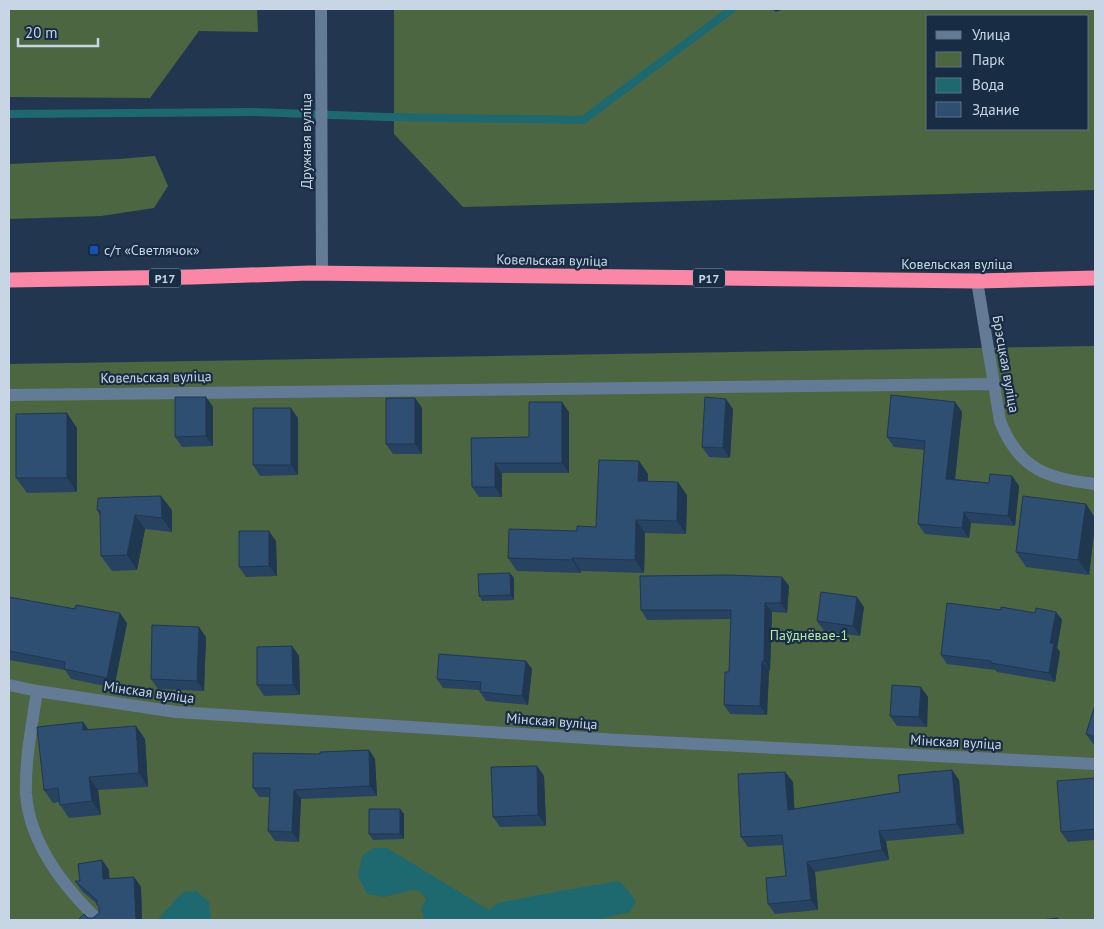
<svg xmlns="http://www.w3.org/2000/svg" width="1104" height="929" font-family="'PT Sans',sans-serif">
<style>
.green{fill:#4c6642;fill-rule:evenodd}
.water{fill:#1e6970}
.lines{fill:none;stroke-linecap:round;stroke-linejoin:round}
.stream{stroke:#1e6970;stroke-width:8}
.minor{stroke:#647b96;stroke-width:12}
.highway{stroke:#fb87a7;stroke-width:15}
.wall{fill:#284362}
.shaded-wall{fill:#203750}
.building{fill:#2e4e72;stroke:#203750}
.transit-dot{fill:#1a4fb4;stroke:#182d44;stroke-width:2}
.labels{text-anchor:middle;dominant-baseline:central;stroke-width:4.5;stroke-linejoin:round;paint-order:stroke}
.shield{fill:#182d44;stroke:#93a3b4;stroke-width:1}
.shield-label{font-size:12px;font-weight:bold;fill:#c8d5e4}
.street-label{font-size:14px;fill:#c8d5e4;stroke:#182d44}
.poi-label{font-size:14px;fill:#c8d5e4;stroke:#182d44;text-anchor:start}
.park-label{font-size:14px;fill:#b7e7a5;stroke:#182d44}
</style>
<rect width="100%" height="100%" fill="#22374f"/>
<path class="green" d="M9 9H257L258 32 199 31 150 98 9 97Z
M394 9H772L776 12 784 9H1095V190L463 207 394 134ZM928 16H1088V129H928Z
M155 156 168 186 154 208 101 216 9 219V164L119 159Z
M1095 346V920H9V364Z"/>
<path class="water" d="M374 848H387L489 910 498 903 555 892 619 881 625 887 636 901 630 912 596 920H425L421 909 426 899 421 892 413 890 384 897 367 894 358 876 362 856Z
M196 891 209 902 211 920H157L183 892Z"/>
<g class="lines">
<path class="stream" d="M9 114 253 112 387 117 583 120 732 9"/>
<path class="minor" d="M321 9 322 274
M977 281 1000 421C1019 470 1047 478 1095 484
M9 395 994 384
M9 685 37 691 176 712 618 740 1095 764
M37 691C32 724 25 760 26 793 29 843 64 887 98 920"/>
<path class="highway" d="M9 280 192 277 309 273 977 281 1095 278"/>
</g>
<path class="wall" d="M206 397 213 407V446L182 447 175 437Z
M415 398 422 408V454H393L386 444Z
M955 402 962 412 955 479 989 483 1012 476 1019 486 1015 526 971 523 969 538 925 534 918 524 924 450 894 447 887 437Z
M733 409 730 458 709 457 702 447Z
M569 412V473H502V497H479L472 487 471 438 529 437Z
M298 418V475L260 476 253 465Z
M77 428V492L27 493 16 478Z
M639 461 648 474V481L687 495 686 534 645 533 644 573 581 571V573L517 571 508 558 577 531 596 527Z
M1086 504 1095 518V525L1089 575 1026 567 1016 552Z
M97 510H172V532L145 529 137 570 112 571 101 556 100 515Z
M276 541 277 576 246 577 239 567Z
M782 577 789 586 787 613 772 612 770 671 769 670 767 715 730 714 724 705 729 672 731 619 647 620 641 610Z
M514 578V600L482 601 479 596Z
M9 597 127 623 114 688 71 679 65 670 9 660Z
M864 607 860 636 824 631 817 621Z
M1001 610 1035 613 1056 612 1062 620 1057 648 1060 652 1055 682 997 672 995 670 947 664 941 655Z
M206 637 204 691 158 689 151 679Z
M292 646 299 656 300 695 264 696 257 685Z
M526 661 532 669 528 705 486 701 480 692V690L443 688 437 679Z
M928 697 927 727 897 726 890 716Z
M1095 705V745L1093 744 1086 734Z
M83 722 88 729 145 739 148 787 98 790 101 815 69 818 60 805 59 802 53 803 44 790Z
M369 750 375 759 377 796 301 799 299 842 275 841 268 831 270 797H259L253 788 320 754Z
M952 770 959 780 964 834 886 841 889 860 815 872 818 910 775 914 768 904 786 876 783 845 748 847 741 837 785 772 793 782 794 809 900 792Z
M544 776 546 826 500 827 493 817Z
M1095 778V840L1068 842 1061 832Z
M400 809 404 814V839L373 840 369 834Z
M102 860 109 870V879L134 877 141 887 142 920H78L84 914 88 918H93L99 913V907L96 903 82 891 75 881H80L78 864Z"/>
<path class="shaded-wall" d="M206 397 213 407V446L206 436Z
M415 398 422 408V454L415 444Z
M726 399 733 409 730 458 723 448Z
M562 402 569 412V473L562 463Z
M955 402 962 412 954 489 946 479Z
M291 408 298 418V475L291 465Z
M67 413 77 428V492L67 478Z
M639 461 648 474 647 494 638 481Z
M495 463 502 473V497L495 487Z
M1012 476 1019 486 1015 526 1008 516Z
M678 482 687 495 686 534 677 521Z
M161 496 172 510V532L162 518Z
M1086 504 1095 518V525L1089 575 1078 560Z
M964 512 971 523 969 538 962 528Z
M135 515 145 529 137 570 127 555Z
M636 520 645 533 644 573 635 560Z
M269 531 276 541 277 576 269 566Z
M572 558 581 571V573L572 560Z
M510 573 514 578V600L511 595Z
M782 577 789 586 787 613 781 603Z
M857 597 864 607 860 636 853 626Z
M765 603 772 612 770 671 764 661Z
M1056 612 1062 620 1057 648 1060 652 1055 682 1049 673 1050 643Z
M120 613 127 623 114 688 107 678Z
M199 627 206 637 204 691 197 681Z
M292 646 299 656 300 695 293 685Z
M526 661 532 669 528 705 522 696Z
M762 661 769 670 767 715 760 706Z
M921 687 928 697 927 727 919 717Z
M83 722 92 735 83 730Z
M136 726 145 739 148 787 139 773Z
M369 750 375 759 377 796 370 786Z
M537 766 544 776 546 826 538 815Z
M952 770 959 780 964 834 957 824Z
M785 772 793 782 795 820 788 810Z
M89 777 98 790 101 815 92 801Z
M294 790 301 799 299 842 292 832Z
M400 809 404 814V839L400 834Z
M879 831 886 841 889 860 882 850Z
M102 860 109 870 110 889 103 879Z
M807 862 815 872 818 910 811 900Z
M134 877 141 887 142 920H136Z"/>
<path class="building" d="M891 395 955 402 946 479 989 483 990 474 1012 476 1008 516 964 512 962 528 918 524 925 441 887 437Z
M175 397H206V436L175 437Z
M705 397 726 399 723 448 702 447Z
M386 398H415V444H386Z
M529 402H562V463H495V487H472L471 438 529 437Z
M253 408H291V465H253Z
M67 413V478H16V414Z
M599 460 639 461 638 481 678 482 677 521 636 520 635 560 572 558V560L508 558 509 529 577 531V526L596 527Z
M161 496 162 518 135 515 127 555 101 556 100 511 97 510 98 498Z
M1023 496 1086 504 1078 560 1016 552Z
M239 531H269V566L239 567Z
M510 573 511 595 479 596 478 574Z
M728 575 782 577 781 603H765L764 661H762L760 706 724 705 725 672H729L731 610H641L640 576Z
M821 592 857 597 853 626 817 621Z
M9 597 75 609 76 605 120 613 107 678 64 669 65 662 9 651Z
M947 603 1001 610V607L1035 613 1036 608 1056 612 1050 643H1054L1049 673 991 663V661L941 655Z
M152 625 199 627 197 681 151 679Z
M292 646 293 685H257V647Z
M439 654 526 661 522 696 480 692 481 682 437 679Z
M892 685 921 687 919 717 890 716Z
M1095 705V737L1086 734Z
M83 722V730L136 726 139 773 89 777 92 801 60 805 58 788 44 790 37 727Z
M369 750 370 786 294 790 292 832 268 831 270 788H253V753L320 754V752Z
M537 766 538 815 493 817 491 767Z
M952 770 957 824 879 831 882 850 807 862 811 900 768 904 766 878 786 876 782 835 741 837 738 774 785 772 788 810 900 792 898 775Z
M1095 778V829L1061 832 1057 781Z
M369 809H400V834H369Z
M102 860 103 879 134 877 136 920H78L84 914 88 918H93L99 913V907L96 903 98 901 75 881H80L78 864Z
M1058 918V920H1040Z"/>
<rect class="transit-dot" x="89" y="245" width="10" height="10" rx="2.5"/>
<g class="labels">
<g class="shield">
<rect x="149" y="268.5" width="32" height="19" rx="4"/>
<rect x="693" y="268.5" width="32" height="19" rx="4"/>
</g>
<g class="shield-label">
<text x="165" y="278">Р17</text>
<text x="709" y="278">Р17</text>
</g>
<g class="street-label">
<text transform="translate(306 141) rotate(-90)">Дружная вуліца</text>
<text transform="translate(552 260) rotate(1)">Ковельская вуліца</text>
<text x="957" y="264">Ковельская вуліца</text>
<text transform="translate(1006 364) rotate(80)">Брэсцкая вуліца</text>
<text transform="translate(156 377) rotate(-1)">Ковельская вуліца</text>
<text transform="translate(149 692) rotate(8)">Мінская вуліца</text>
<text transform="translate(552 721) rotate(4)">Мінская вуліца</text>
<text transform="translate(956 742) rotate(3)">Мінская вуліца</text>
</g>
<g class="poi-label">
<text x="104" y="250">с/т «Светлячок»</text>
</g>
<g class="park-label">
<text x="809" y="635">Паўднёвае-1</text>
</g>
</g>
<rect width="1104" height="929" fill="none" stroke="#c8d5e4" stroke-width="20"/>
<rect x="926" y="15" width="162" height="115" fill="#182d44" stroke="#5e7084"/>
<rect x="936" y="31" width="25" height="8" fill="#647b96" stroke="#5e7084"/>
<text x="972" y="40" font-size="15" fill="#c8d5e4">Улица</text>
<rect x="936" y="52" width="25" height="15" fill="#4c6642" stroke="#5e7084"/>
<text x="972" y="65" font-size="15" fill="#c8d5e4">Парк</text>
<rect x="936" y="78" width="25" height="15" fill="#1e6970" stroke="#5e7084"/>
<text x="972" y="90" font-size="15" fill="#c8d5e4">Вода</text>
<rect x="936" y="102" width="25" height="15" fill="#2e4e72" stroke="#5e7084"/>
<text x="972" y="115" font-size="15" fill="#c8d5e4">Здание</text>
<path d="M18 38v8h80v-8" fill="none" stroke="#c8d5e4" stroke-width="2.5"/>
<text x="25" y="38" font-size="15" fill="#c8d5e4" stroke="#182d44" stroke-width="4" paint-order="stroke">20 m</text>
</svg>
